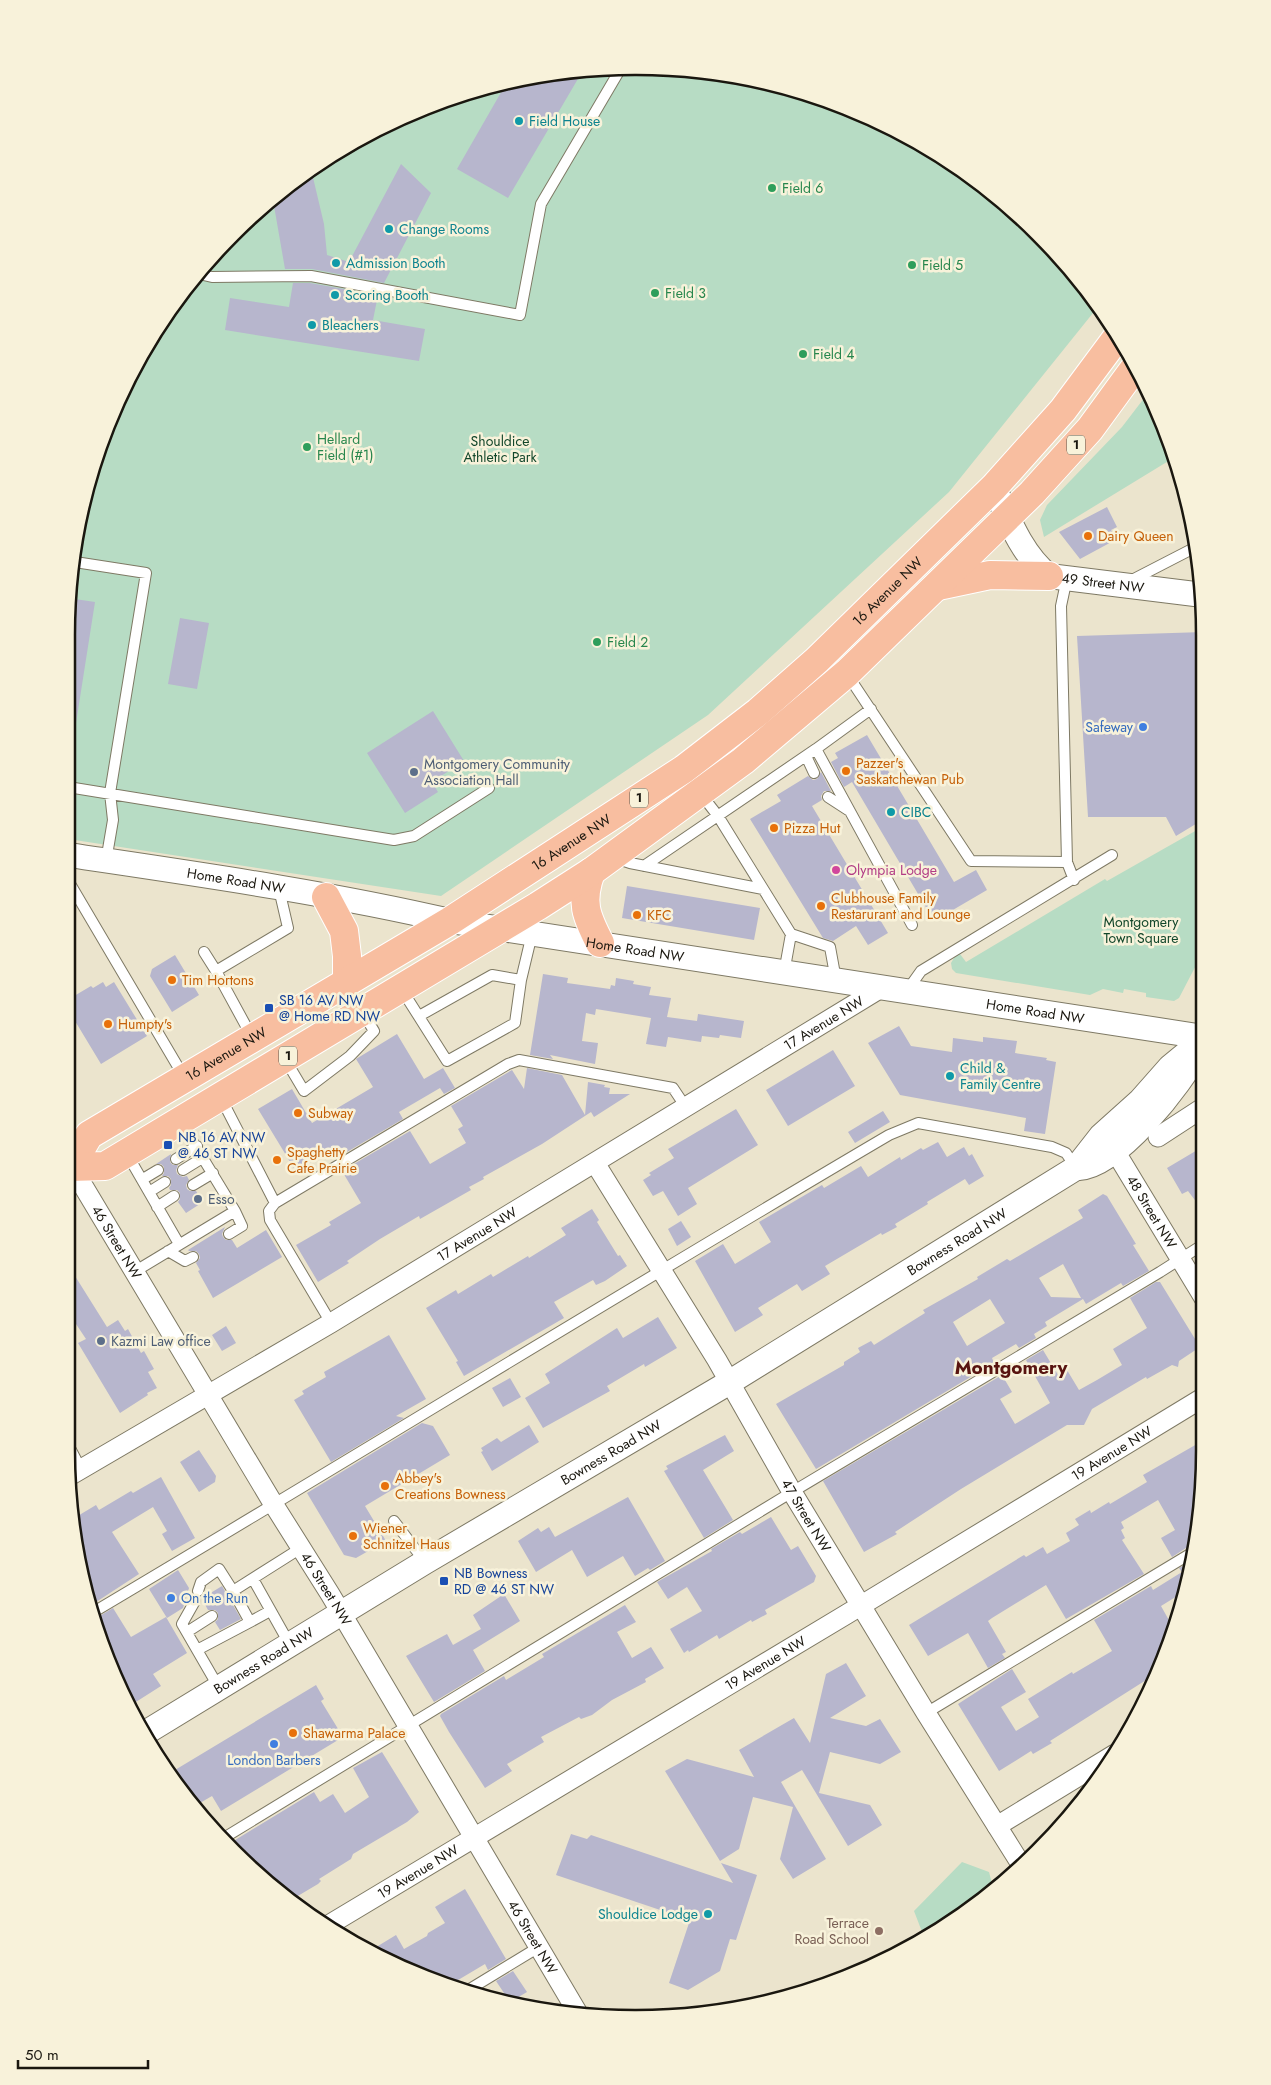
<svg xmlns="http://www.w3.org/2000/svg" width="1271" height="2085" font-family="Jost,sans-serif">
<style>
.green{fill:#b7dcc4}
.building{fill:#b7b6cd;fill-rule:evenodd}
.lines{fill:none;stroke-linecap:round;stroke-linejoin:round}
.service-casing{stroke:#7e7964;stroke-width:12}
.minor-casing{stroke:#7e7964;stroke-width:21}
.tertiary-casing{stroke:#7e7964;stroke-width:26}
.trunk-casing{stroke:#fff;stroke-width:30}
.service{stroke:#fff;stroke-width:10}
.minor{stroke:#fff;stroke-width:19}
.tertiary{stroke:#fff;stroke-width:24}
.trunk{stroke:#f8bea0;stroke-width:28}
.culture-dot{fill:#0f9aa8;stroke:#f8f2da;stroke-width:2}
.leisure-dot{fill:#2e9e5b;stroke:#f8f2da;stroke-width:2}
.food-dot{fill:#e8710a;stroke:#f8f2da;stroke-width:2}
.shop-dot{fill:#3f7fe0;stroke:#f8f2da;stroke-width:2}
.service-dot{fill:#5c6f8a;stroke:#f8f2da;stroke-width:2}
.hotel-dot{fill:#d1479c;stroke:#f8f2da;stroke-width:2}
.transit-dot{fill:#1a4fb4;stroke:#f8f2da;stroke-width:2}
.education-dot{fill:#8d6e63;stroke:#f8f2da;stroke-width:2}
.labels{text-anchor:middle;dominant-baseline:central;stroke-width:5;stroke-linejoin:round;paint-order:stroke}
.shield{fill:#f8f2da;stroke:#5d594c;stroke-width:1}
.shield-label{font-size:12px;font-weight:bold;fill:#1a170f}
.culture-label{font-size:14px;fill:#0d838f;stroke:#f8f2da;text-anchor:start}
.leisure-label{font-size:14px;fill:#27864d;stroke:#f8f2da;text-anchor:start}
.park-label{font-size:14px;fill:#11462a;stroke:#f8f2da}
.food-label{font-size:14px;fill:#c56008;stroke:#f8f2da;text-anchor:start}
.street-label{font-size:14px;fill:#1a170f;stroke:#f8f2da}
.shop-label{font-size:14px;fill:#366cbe;stroke:#f8f2da;text-anchor:end}
.service-label{font-size:14px;fill:#4e5e75;stroke:#f8f2da;text-anchor:start}
.hotel-label{font-size:14px;fill:#b23c85;stroke:#f8f2da;text-anchor:start}
.transit-label{font-size:14px;fill:#164399;stroke:#f8f2da;text-anchor:start}
.education-label{font-size:14px;fill:#785e54;stroke:#f8f2da;text-anchor:end}
.district-label{font-size:19px;font-weight:bold;fill:#581410;stroke:#f8f2da}
.rim{fill:none;stroke:#1a170f;stroke-width:2.5}
</style>
<rect width="100%" height="100%" fill="#ebe4cd"/>
<path class="green" d="M636 66 747 77 854 110 952 162 1063 260 1097 308 949 492 708 715 441 896 68 839 67 598 97 452 162 319 233 233 319 162 418 109 525 77Z
M1148 393 1175 457 1044 537 1040 520 1047 505 1122 427Z
M1204 826V950L1179 998 1174 1001 1146 997V993L1124 989 1123 993 1103 989 1090 995 956 973 952 969 951 963 957 953 960 954 966 962 1105 879 1107 881Z
M962 1862 989 1872 994 1891 982 1901 924 1937 914 1911Z"/>
<path class="building" d="M582 72 508 198 457 169 507 82 525 77Z
M401 164 431 193 384 283 312 269H285L273 200 311 169 324 224 327 255 349 262Z
M293 283H310L378 295 373 320 425 329 419 361 225 330 230 298 289 307Z
M1107 507 1117 527 1111 530 1117 539 1080 559 1059 532Z
M68 598 95 602 76 723 68 722Z
M180 618 209 623 197 689 168 684Z
M1204 632V819L1176 836 1166 817H1088L1077 636Z
M433 711 464 761 432 782 438 792 405 813 367 753Z
M867 735 954 882 976 870 987 890 934 921 852 782 844 787 831 762 838 758 835 753Z
M821 772 831 791H824L821 796 822 800 812 806 888 933 868 945 856 926 833 941 823 938 750 819 781 801 777 795 808 776 813 780 817 779Z
M627 886 760 908 754 940 622 918Z
M175 955 199 995 172 1012 150 976 152 969Z
M543 974 568 978 567 983 610 989 611 985 615 986 616 978 634 981 633 984 651 987 649 995 671 998 667 1017 697 1021 698 1014 744 1021 741 1038 720 1035 719 1038 702 1036 701 1042 668 1037 666 1047 646 1044 651 1018 596 1009 595 1015 586 1013 582 1041 598 1043 595 1064 550 1055 553 1059 530 1055Z
M103 982 106 987 114 982 147 1036 101 1064 69 1011V999L91 986 93 988Z
M899 1026 911 1046 952 1052 953 1038 983 1042V1037L1017 1041 1015 1053 1047 1058 1046 1060 1056 1062 1045 1134 1024 1131 1026 1118 900 1095 868 1043Z
M397 1034 424 1079 443 1068 455 1088 444 1094 440 1088 399 1112 403 1119 335 1159 331 1154 324 1158 322 1154 295 1170 258 1109 292 1089 312 1123 373 1087 356 1059Z
M833 1050 855 1086 788 1126 766 1090Z
M527 1068 562 1075 585 1115 588 1082 605 1085 604 1087 610 1088 609 1094H630L594 1117 591 1112 542 1144 483 1177 484 1179 469 1187 471 1190 420 1219 419 1216 380 1239 347 1261 349 1263 318 1282 296 1245 331 1225 329 1222 361 1203 342 1171 410 1131 430 1164 466 1143 458 1129 463 1126 451 1106 512 1070 524 1089Z
M736 1109 758 1145 688 1188 697 1204 678 1216 663 1191 653 1196 643 1180 651 1175 649 1173 674 1158 668 1149Z
M883 1111 890 1122 855 1143 848 1132Z
M938 1142 947 1157 964 1147 969 1156 972 1154 984 1176 969 1185 965 1179 927 1202 928 1204 895 1224 897 1227 882 1235 881 1233 825 1266 830 1274 802 1291 797 1284 758 1308 763 1315 735 1332 695 1261 723 1244 735 1264 771 1242 759 1222 822 1185 824 1188 861 1166 868 1177 900 1157 901 1160 921 1148 923 1150Z
M1204 1146V1212L1188 1191 1182 1194 1167 1168Z
M171 1154 170 1162 173 1165H178L176 1170 177 1174 183 1177 187 1176 189 1180 186 1185 187 1189 190 1191H196L203 1202 186 1213 178 1202 180 1199V1193L177 1190H170L169 1188 171 1185V1179L168 1176H162L164 1173V1167L161 1164H156Z
M1103 1194 1107 1196 1136 1244 1133 1245 1149 1271 1123 1286 1121 1283 1086 1304 1083 1299 1045 1322 1047 1326 1034 1334 1036 1338 1019 1348 1016 1344 992 1358 994 1363 816 1469 776 1404 844 1365V1362L860 1352 858 1348 871 1341 874 1345 925 1313 923 1310 978 1279 977 1277 1007 1259 1010 1261 1083 1218 1078 1210ZM1063 1264 1070 1277 1081 1298 1051 1297 1039 1278ZM990 1299 1005 1323 967 1346 953 1322Z
M592 1209 599 1220 597 1222 618 1256 620 1255 627 1266 605 1281 596 1285 593 1280 554 1302 564 1318 464 1376 456 1362 458 1361 426 1308 456 1290 458 1294 491 1274 493 1277 528 1256 529 1258 566 1235 561 1228Z
M681 1221 691 1237 677 1246 668 1229Z
M225 1227 222 1234 223 1237 226 1240H232L237 1248 266 1230 282 1257 213 1298 198 1271 200 1270 196 1263 200 1258 199 1254 196 1251H189L188 1250Z
M70 1268 107 1327 118 1320 125 1331 128 1329 141 1353 144 1351 154 1369 148 1372 157 1388 147 1393 148 1395 120 1413 78 1343 86 1339 70 1315Z
M1156 1282H1160L1200 1347 1179 1361 1178 1367 1172 1365 1147 1379 1146 1377 1092 1409 1084 1425H1067L961 1489 895 1532 897 1534 864 1552 823 1481 1002 1375 1012 1392 1000 1399 1015 1424 1050 1403 1026 1360 1043 1350 1058 1375 1067 1370 1079 1390 1097 1380 1122 1365 1113 1349 1147 1328 1130 1298Z
M658 1317 677 1348 645 1367 644 1364 607 1386 610 1391 543 1428 525 1398 550 1383 545 1374 617 1328 623 1338Z
M226 1326 236 1343 222 1351 212 1335Z
M389 1335 426 1399 396 1416 404 1418 331 1462 294 1400 304 1394 302 1391 326 1377 324 1372Z
M510 1378 521 1397 503 1407 492 1388Z
M422 1423 433 1426 450 1455 365 1506 386 1541 356 1558 344 1555 307 1493Z
M529 1425 539 1442 492 1471 481 1452 483 1451 481 1448 497 1438 501 1442Z
M725 1435 734 1451 703 1470 733 1520 704 1538 664 1471 668 1469 666 1466Z
M1204 1440V1487L1191 1547 1186 1548 1172 1557 1161 1538 1175 1530 1158 1500 1121 1522 1124 1528 1121 1530 1125 1538 1122 1540 1144 1574 1066 1619 1046 1585 992 1618 988 1621 1006 1652 1002 1654 1005 1658 988 1668 968 1633 928 1656 909 1625 1024 1555 1026 1557 1043 1547 1047 1554 1070 1541 1066 1533 1079 1525 1075 1519 1090 1510 1091 1513 1109 1502 1110 1504 1147 1482 1143 1475Z
M199 1450 216 1476 215 1482 199 1492 180 1462Z
M161 1477 195 1538 172 1551 162 1534 167 1531 153 1507 112 1532 139 1574 90 1606 71 1520 96 1505 99 1510 131 1491 133 1493Z
M628 1497 665 1561 650 1570 648 1568 635 1576 623 1556 587 1577 572 1550 536 1572 518 1541 538 1528 541 1532 549 1527 555 1537Z
M771 1517 791 1550 798 1546 816 1576 814 1582 765 1610 767 1614 752 1622 751 1620 719 1639 717 1635 689 1652 688 1650 684 1653 670 1629 702 1611 687 1587 668 1599 657 1582 712 1551 711 1549 740 1532 742 1534Z
M1188 1563 1182 1593 1161 1606 1175 1631 1154 1675 1050 1741 1052 1743 1033 1754 1031 1751 999 1771 958 1704 1012 1669 1026 1692 1001 1707 1016 1731 1039 1717 1028 1699 1072 1672 1073 1674 1112 1651 1094 1620 1151 1586 1153 1590 1182 1572 1179 1568Z
M178 1570 189 1588 183 1608 167 1618 149 1589Z
M222 1586 241 1619 220 1630 215 1622 218 1619V1613L215 1610H208L201 1597 205 1593 209 1594Z
M504 1594 520 1621 473 1650 485 1671 434 1702 406 1656 447 1634 453 1645 481 1629 473 1615Z
M625 1605 636 1622 617 1632 632 1658 651 1647 664 1668 645 1679 646 1682 612 1700 592 1715 581 1719 579 1717 541 1737 544 1742 507 1764 512 1771 485 1788 449 1732 440 1716 441 1714 504 1676 506 1680 544 1657 542 1654Z
M113 1608 131 1637 166 1617 187 1653 153 1674 161 1686 128 1707 96 1632 93 1620Z
M846 1663 866 1696 830 1718 866 1726 880 1719 901 1752 880 1764 830 1752 819 1793 870 1805 882 1825 848 1846 802 1770 781 1782 826 1859 793 1879 780 1859 793 1807 753 1797 739 1849 720 1861 665 1771 687 1759 754 1777 739 1750 794 1718 810 1743 826 1674Z
M316 1685 324 1699 321 1701 343 1737 221 1811 212 1796 193 1807 184 1796 170 1773Z
M382 1752 419 1812 407 1822 353 1854 351 1859 319 1879 321 1881 318 1884 291 1900 227 1845 314 1792 320 1802 333 1794 345 1813 369 1797 353 1768Z
M571 1834 587 1839 591 1835 733 1883 721 1863 757 1875 736 1940 730 1939 720 1971 688 1990 669 1983 690 1920 556 1875Z
M465 1889 506 1959 488 1970 485 1964 448 1986 373 1949 396 1935 404 1949 427 1936 428 1933 445 1923 435 1907Z
M513 1971 527 1992 510 2002 496 1981Z"/>
<g class="lines">
<g class="service-casing">
<path id="service" d="M199 274 212 277 311 276 520 315 541 204 621 68
M75 562 146 573 110 793 113 820 106 861
M1067 578 1061 606 1067 862 1074 880
M1130 581 1194 548
M847 674 971 861 1067 862
M816 749 912 925
M806 756 814 773
M68 787 394 840 414 836 489 788
M701 794 718 816 791 934 784 973
M828 797 848 810
M615 858 630 863 763 889
M644 866 816 749 871 709
M69 882 184 1077
M791 934 830 947 836 980
M204 952 216 971
M402 990 447 1061 515 1023 521 980 532 934
M906 992 921 971 1112 855
M419 1016 492 975 521 980
M252 1037 216 971 288 928 279 889
M285 1059 304 1091 350 1056 374 1031 363 1013
M221 1098 275 1203
M127 1154 179 1244
M176 1159 197 1146
M183 1170 204 1157
M143 1179 158 1170
M193 1185 213 1173
M149 1192 165 1182
M157 1207 174 1196
M229 1234 242 1226 235 1211
M168 1251 185 1261 193 1257
M134 1272 235 1211 181 1122
M331 1323 270 1220 269 1211 275 1203 508 1064 519 1060 673 1088 685 1106
M71 1450 81 1469
M394 1521 425 1562
M253 1579 290 1645
M198 1591 201 1582 219 1569 233 1591 301 1548
M195 1601 182 1624 219 1688
M92 1613C358 1455 622 1292 889 1135L918 1123 1052 1147 1066 1153 1076 1168
M250 1622 270 1611
M187 1632 212 1616
M197 1650 250 1622 233 1591
M926 1713 1190 1554
M222 1839 792 1492 1160 1272 1204 1244
M465 1992 539 1947"/>
</g>
<g class="minor-casing">
<g id="minor">
<path d="M1158 1137 1204 1107"/>
<path id="s1" d="M1115 1151 1204 1298"/>
<path id="s2" d="M595 1163 717 1360 792 1492 926 1713 1022 1866"/>
<path id="s3" d="M70 1164 274 1505 330 1594 579 2015"/>
<path id="s4" d="M71 1475 331 1323 881 988"/>
<path d="M997 1826 1115 1754"/>
<path id="s5" d="M327 1926 847 1614 1204 1397"/>
</g>
</g>
<g class="tertiary-casing">
<g id="tertiary">
<path id="s6" d="M994 487C1008 518 1022 555 1049 576L1203 595"/>
<path id="s7" d="M69 855C196 874 325 892 450 921L1204 1037"/>
<path d="M1079 1168C1117 1166 1182 1084 1198 1051"/>
<path id="s8" d="M145 1733 425 1562 730 1382 1076 1168 1101 1136 1140 1101 1170 1067 1204 1039"/>
</g>
</g>
<g class="trunk-casing">
<g id="trunk">
<path d="M938 586 990 575 1049 576"/>
<path d="M591 872C580 902 586 916 600 943"/>
<path d="M326 897 344 931 347 956V981"/>
<path id="s9" d="M71 1166 89 1135 450 921 684 769 758 712 817 660 994 487 1063 410 1118 336"/>
<path d="M70 1167 105 1166 538 906 591 872 743 761 847 673 1032 493 1090 429 1136 366"/>
</g>
</g>
<use href="#service" class="service"/>
<use href="#minor" class="minor"/>
<use href="#tertiary" class="tertiary"/>
<use href="#trunk" class="trunk"/>
</g>
<g class="culture-dot">
<circle cx="519" cy="121" r="5"/>
<circle cx="389" cy="229" r="5"/>
<circle cx="336" cy="263" r="5"/>
<circle cx="335" cy="295" r="5"/>
<circle cx="312" cy="325" r="5"/>
<circle cx="891" cy="812" r="5"/>
<circle cx="950" cy="1076" r="5"/>
<circle cx="708" cy="1914" r="5"/>
</g>
<g class="leisure-dot">
<circle cx="772" cy="188" r="5"/>
<circle cx="912" cy="265" r="5"/>
<circle cx="655" cy="293" r="5"/>
<circle cx="803" cy="354" r="5"/>
<circle cx="307" cy="447" r="5"/>
<circle cx="597" cy="642" r="5"/>
</g>
<g class="food-dot">
<circle cx="1088" cy="536" r="5"/>
<circle cx="846" cy="771" r="5"/>
<circle cx="774" cy="828" r="5"/>
<circle cx="821" cy="906" r="5"/>
<circle cx="637" cy="915" r="5"/>
<circle cx="172" cy="980" r="5"/>
<circle cx="108" cy="1024" r="5"/>
<circle cx="298" cy="1113" r="5"/>
<circle cx="277" cy="1160" r="5"/>
<circle cx="385" cy="1486" r="5"/>
<circle cx="353" cy="1536" r="5"/>
<circle cx="293" cy="1733" r="5"/>
</g>
<g class="shop-dot">
<circle cx="1143" cy="727" r="5"/>
<circle cx="171" cy="1598" r="5"/>
<circle cx="274" cy="1744" r="5"/>
</g>
<g class="service-dot">
<circle cx="414" cy="772" r="5"/>
<circle cx="198" cy="1199" r="5"/>
<circle cx="101" cy="1341" r="5"/>
</g>
<circle class="hotel-dot" cx="836" cy="870" r="5"/>
<g class="transit-dot">
<rect x="264" y="1003" width="10" height="10" rx="2.5"/>
<rect x="163" y="1140" width="10" height="10" rx="2.5"/>
<rect x="439" y="1576" width="10" height="10" rx="2.5"/>
</g>
<circle class="education-dot" cx="879" cy="1931" r="5"/>
<g class="labels">
<g class="shield">
<rect x="1067" y="435.5" width="18" height="19" rx="4"/>
<rect x="630" y="788.5" width="18" height="19" rx="4"/>
<rect x="279" y="1046.5" width="18" height="19" rx="4"/>
</g>
<g class="shield-label">
<text x="1076" y="445">1</text>
<text x="639" y="798">1</text>
<text x="288" y="1056">1</text>
</g>
<g class="culture-label">
<text x="529" y="121">Field House</text>
<text x="399" y="229">Change Rooms</text>
<text x="346" y="263">Admission Booth</text>
<text x="345" y="295">Scoring Booth</text>
<text x="322" y="325">Bleachers</text>
<text x="901" y="812">CIBC</text>
<text x="960" y="1068">Child &amp;<tspan x="960" dy="16">Family Centre</tspan></text>
<text x="698" y="1914" text-anchor="end">Shouldice Lodge</text>
</g>
<g class="leisure-label">
<text x="782" y="188">Field 6</text>
<text x="922" y="265">Field 5</text>
<text x="665" y="293">Field 3</text>
<text x="813" y="354">Field 4</text>
<text x="317" y="439">Hellard<tspan x="317" dy="16">Field (#1)</tspan></text>
<text x="607" y="642">Field 2</text>
</g>
<g class="park-label">
<text x="500" y="441">Shouldice<tspan x="500" dy="16">Athletic Park</tspan></text>
<text x="1141" y="922">Montgomery<tspan x="1141" dy="16">Town Square</tspan></text>
</g>
<g class="food-label">
<text x="1098" y="536">Dairy Queen</text>
<text x="856" y="763">Pazzer's<tspan x="856" dy="16">Saskatchewan Pub</tspan></text>
<text x="784" y="828">Pizza Hut</text>
<text x="831" y="898">Clubhouse Family<tspan x="831" dy="16">Restarurant and Lounge</tspan></text>
<text x="647" y="915">KFC</text>
<text x="182" y="980">Tim Hortons</text>
<text x="118" y="1024">Humpty's</text>
<text x="308" y="1113">Subway</text>
<text x="287" y="1152">Spaghetty<tspan x="287" dy="16">Cafe Prairie</tspan></text>
<text x="395" y="1478">Abbey's<tspan x="395" dy="16">Creations Bowness</tspan></text>
<text x="363" y="1528">Wiener<tspan x="363" dy="16">Schnitzel Haus</tspan></text>
<text x="303" y="1733">Shawarma Palace</text>
</g>
<g class="street-label">
<text stroke="none"><textPath href="#s6" startOffset="160">49 Street NW</textPath></text>
<text stroke="none"><textPath href="#s9" startOffset="1005">16 Avenue NW</textPath></text>
<text stroke="none"><textPath href="#s9" startOffset="600">16 Avenue NW</textPath></text>
<text stroke="none"><textPath href="#s7" startOffset="169">Home Road NW</textPath></text>
<text stroke="none"><textPath href="#s7" startOffset="574">Home Road NW</textPath></text>
<text stroke="none"><textPath href="#s7" startOffset="979">Home Road NW</textPath></text>
<text stroke="none"><textPath href="#s4" startOffset="878">17 Avenue NW</textPath></text>
<text stroke="none"><textPath href="#s9" startOffset="195">16 Avenue NW</textPath></text>
<text stroke="none"><textPath href="#s1" startOffset="71">48 Street NW</textPath></text>
<text stroke="none"><textPath href="#s4" startOffset="472">17 Avenue NW</textPath></text>
<text stroke="none"><textPath href="#s8" startOffset="949">Bowness Road NW</textPath></text>
<text stroke="none"><textPath href="#s3" startOffset="91">46 Street NW</textPath></text>
<text stroke="none"><textPath href="#s8" startOffset="544">Bowness Road NW</textPath></text>
<text stroke="none"><textPath href="#s5" startOffset="916">19 Avenue NW</textPath></text>
<text stroke="none"><textPath href="#s2" startOffset="411">47 Street NW</textPath></text>
<text stroke="none"><textPath href="#s3" startOffset="496">46 Street NW</textPath></text>
<text stroke="none"><textPath href="#s8" startOffset="139">Bowness Road NW</textPath></text>
<text stroke="none"><textPath href="#s5" startOffset="511">19 Avenue NW</textPath></text>
<text stroke="none"><textPath href="#s5" startOffset="106">19 Avenue NW</textPath></text>
<text stroke="none"><textPath href="#s3" startOffset="901">46 Street NW</textPath></text>
</g>
<g class="shop-label">
<text x="1133" y="727">Safeway</text>
<text x="181" y="1598" text-anchor="start">On the Run</text>
<text x="274" y="1760" text-anchor="middle">London Barbers</text>
</g>
<g class="service-label">
<text x="424" y="764">Montgomery Community<tspan x="424" dy="16">Association Hall</tspan></text>
<text x="208" y="1199">Esso</text>
<text x="111" y="1341">Kazmi Law office</text>
</g>
<g class="hotel-label">
<text x="846" y="870">Olympia Lodge</text>
</g>
<g class="transit-label">
<text x="279" y="1000">SB 16 AV NW<tspan x="279" dy="16">@ Home RD NW</tspan></text>
<text x="178" y="1137">NB 16 AV NW<tspan x="178" dy="16">@ 46 ST NW</tspan></text>
<text x="454" y="1573">NB Bowness<tspan x="454" dy="16">RD @ 46 ST NW</tspan></text>
</g>
<g class="education-label">
<text x="869" y="1923">Terrace<tspan x="869" dy="16">Road School</tspan></text>
</g>
<g class="district-label">
<text x="1011" y="1367">Montgomery</text>
</g>
</g>
<path d="M0 0H1271V2085H0ZM635 75H636A560 560 0 0 1 1196 635V1450A560 560 0 0 1 636 2010H635A560 560 0 0 1 75 1450V635A560 560 0 0 1 635 75Z" fill="#f8f2da" fill-rule="evenodd"/>
<path class="rim" d="M635 75H636A560 560 0 0 1 1196 635V1450A560 560 0 0 1 636 2010H635A560 560 0 0 1 75 1450V635A560 560 0 0 1 635 75Z"/>
<path d="M18 2060v8h130v-8" fill="none" stroke="#1a170f" stroke-width="2.5"/>
<text x="25" y="2060" font-size="15" fill="#1a170f" stroke="#f8f2da" stroke-width="4" paint-order="stroke">50 m</text>
</svg>
